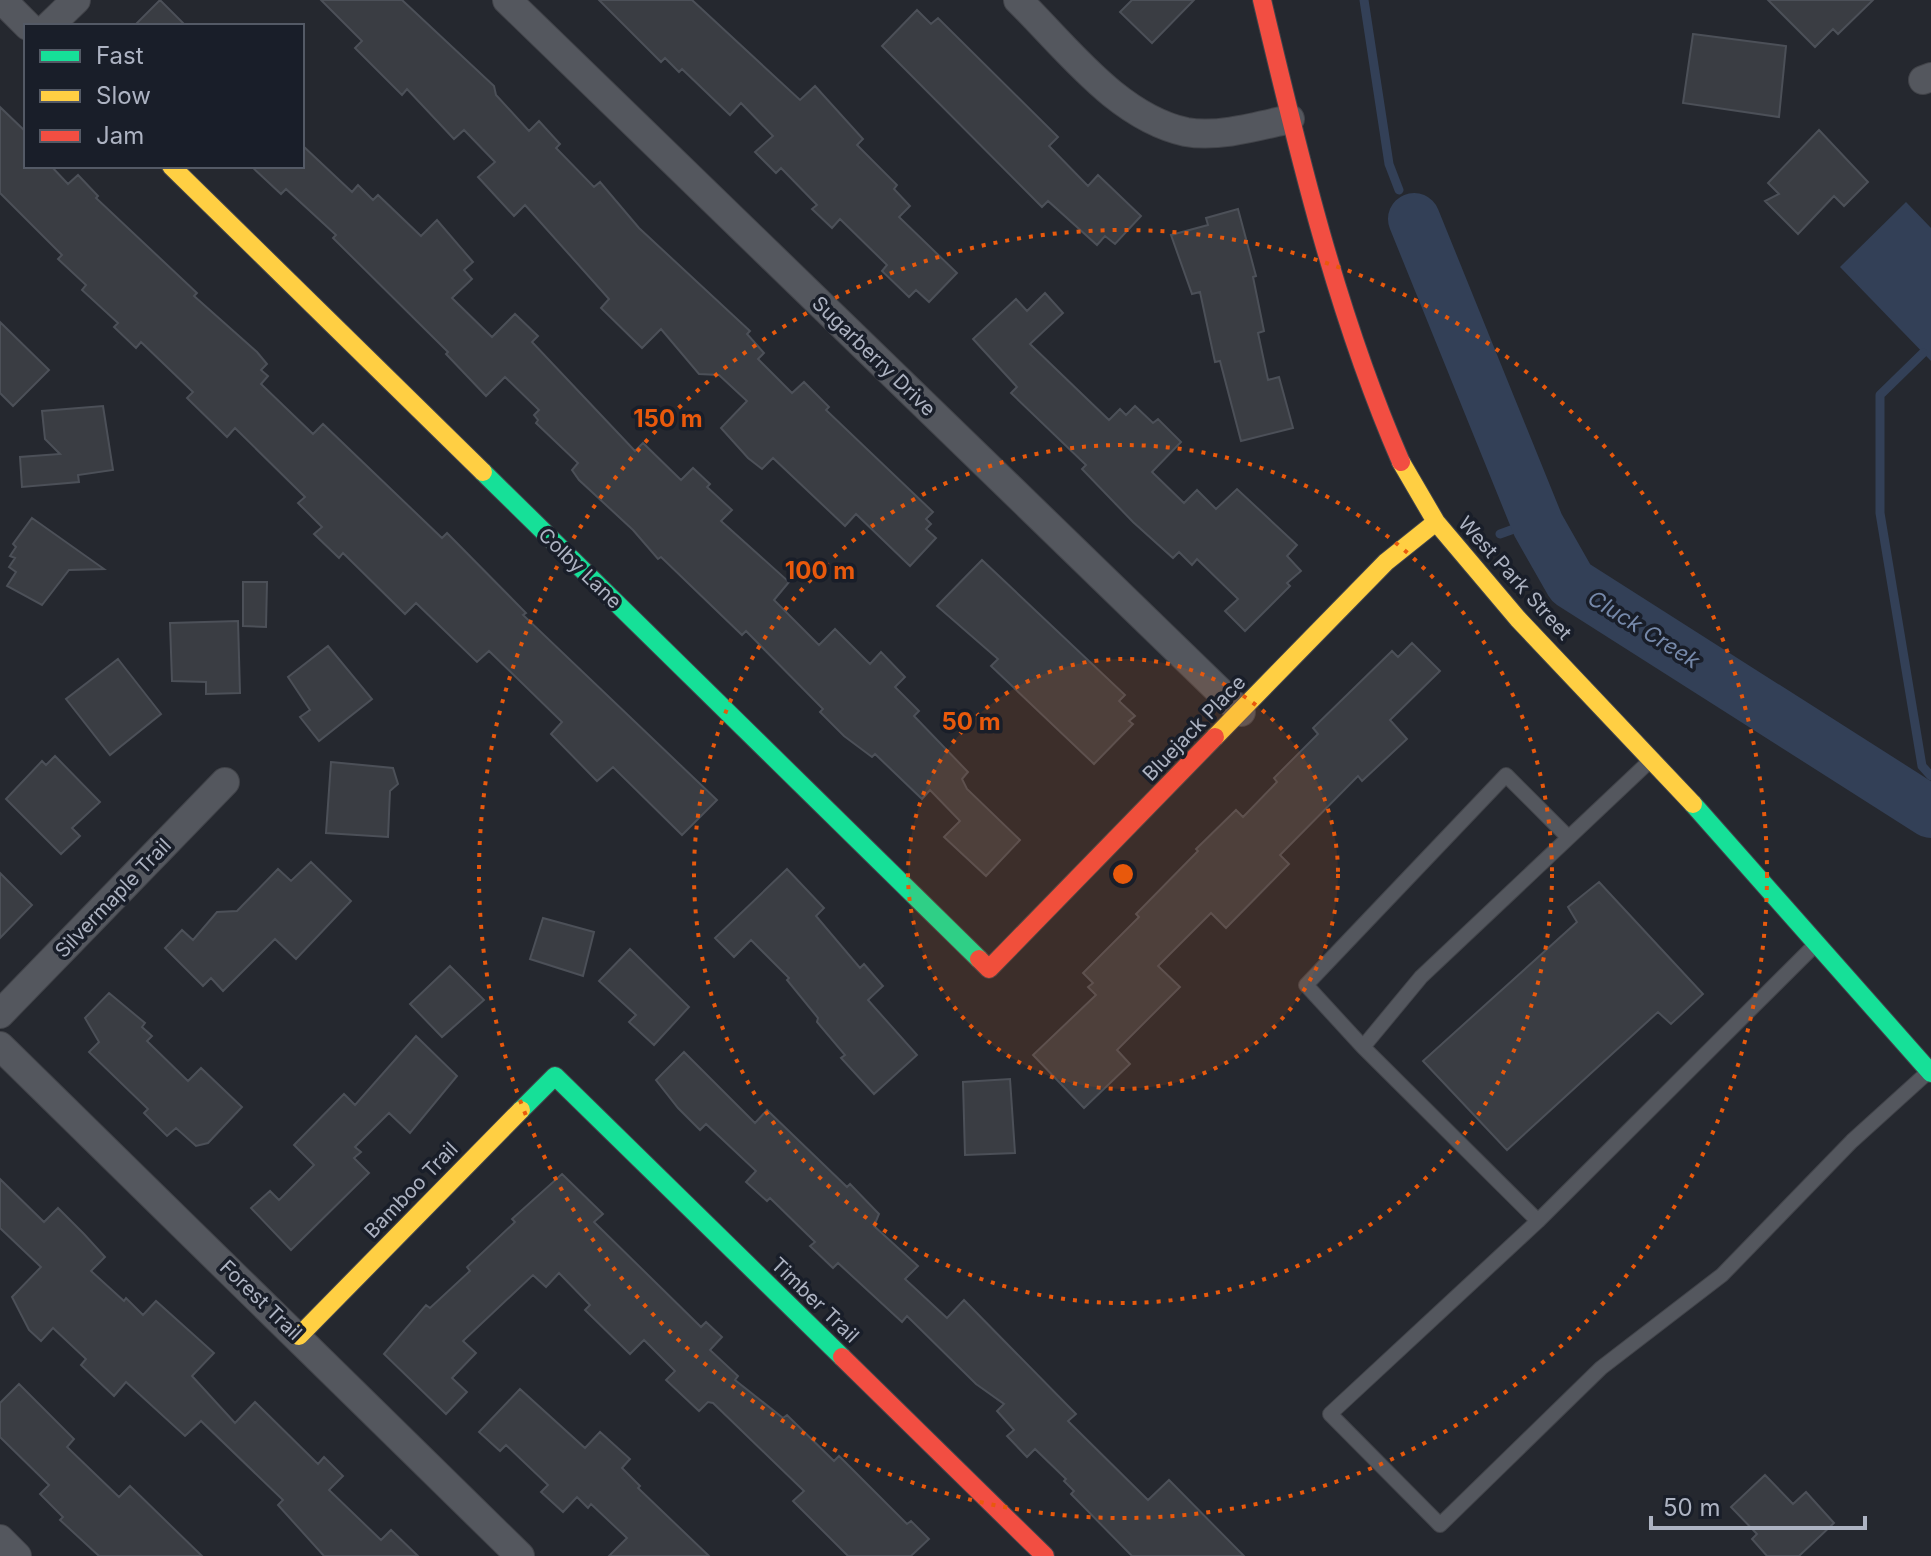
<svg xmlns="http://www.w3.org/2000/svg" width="1931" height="1556" font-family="Inter,sans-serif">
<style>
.water{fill:#334057}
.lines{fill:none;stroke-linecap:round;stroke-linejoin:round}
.stream{stroke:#334057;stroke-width:9}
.river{stroke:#334057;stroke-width:52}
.building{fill:#3a3d43;stroke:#4c5058;stroke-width:2}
.lane-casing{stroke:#42444a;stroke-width:16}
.street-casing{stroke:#42444a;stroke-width:30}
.fast-casing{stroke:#42444a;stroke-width:20}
.slow-casing{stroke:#42444a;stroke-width:20}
.jam-casing{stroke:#42444a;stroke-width:20}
.lane{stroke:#54575e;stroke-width:14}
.street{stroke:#54575e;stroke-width:28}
.fast{stroke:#16e098;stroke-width:18}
.slow{stroke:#ffcf43;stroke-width:18}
.jam{stroke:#f24e42;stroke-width:18}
.ring{fill:none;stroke:#e8590c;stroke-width:4;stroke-dasharray:4 8}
.labels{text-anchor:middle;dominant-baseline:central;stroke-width:7;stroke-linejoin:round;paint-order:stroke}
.street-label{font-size:20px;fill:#adb3c2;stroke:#191e29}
.water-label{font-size:22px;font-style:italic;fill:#7689aa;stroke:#191e29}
.centre{fill:#e8590c;stroke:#191e29;stroke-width:4}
.ring-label{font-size:24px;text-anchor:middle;font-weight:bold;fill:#e8590c;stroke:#191e29;stroke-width:7;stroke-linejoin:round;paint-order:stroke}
</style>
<rect width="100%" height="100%" fill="#25282f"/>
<path class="water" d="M1906 202 1931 228V361L1840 267Z"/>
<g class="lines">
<path class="stream" d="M1364 0 1389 164 1399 190
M1923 353 1880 395V513L1922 766 1931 776
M1500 534 1536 521"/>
<path class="river" d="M1414 219 1538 525 1571 583 1931 812"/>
</g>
<path class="building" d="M160 0 186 26H134Z
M321 0H402L494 86 496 95 529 131 539 121 560 144 556 148 594 187 600 182 639 228 750 331 747 334 764 353 758 359 792 393 804 382 829 407 826 410 933 512 926 519 931 524 926 529 936 538 910 566 856 514 845 526 773 458 762 469 748 458 721 428 747 401 719 375 699 374 661 329 642 348 601 308 609 299 525 205 514 216 478 177 495 162 464 130 454 139 407 89 402 95 355 48 362 41Z
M599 0H692L800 100 815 86 863 139 857 145 897 185 894 189 910 206 899 217 957 273 929 302 916 290 909 297 882 271 887 265 840 219 832 228 812 209 817 205 781 168 776 173 755 152 773 136 741 103 730 115 682 69 679 72 665 58 661 62Z
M1132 0H1194L1152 43 1120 12Z
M1768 0H1873L1838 34 1833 29 1815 47Z
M917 10 931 24 938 18 1058 137 1049 146 1088 186 1098 175 1141 216 1115 244 1105 236 1097 245 1048 201 1042 207 882 46Z
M1693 34 1786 46 1779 117 1683 103Z
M0 107 26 132V166H51L68 184 78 175 98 196 96 198 197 293 194 296 257 352 267 364 261 370 268 376 261 384 313 434 323 424 442 538 447 533 526 613 523 615 717 800 682 835 613 767 597 781 551 734 562 722 489 651 477 662 416 603 405 614 343 553 339 558 314 534 322 527 298 503 305 497 235 428 227 437 187 398 193 392 141 342 136 348 114 327 118 323 82 290 86 285 58 259 62 255 0 193Z
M1819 130 1868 182 1844 206 1834 196 1798 234 1765 201 1779 194 1768 183Z
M302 145 352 192 358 185 373 200 378 195 421 236 437 220 473 262 464 270 472 279 452 298 492 337 515 314 538 336 532 342 635 451 643 443 681 480 693 468 710 484 707 487 732 510 721 521 789 582 774 600 819 645 835 629 870 664 881 652 905 677 895 687 919 711 914 716 968 772 962 779 967 789 1020 840 986 876 944 837 960 821 930 790 922 799 875 754 872 757 844 736 820 712 823 709 746 631 742 635 661 557 658 559 633 530 579 480 572 470 578 463 536 423 538 420 534 415 539 410 505 377 486 396 446 354 448 352 333 238 336 235 286 189 281 194 251 166H302Z
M1238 209 1256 276 1253 277 1264 331 1258 333 1268 380 1279 377 1293 428 1241 441 1220 361 1215 362 1200 292 1192 294 1171 235 1208 225 1206 218Z
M1045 293 1063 313 1030 344 1109 420 1120 409 1126 415 1135 406 1153 423 1158 419 1181 442 1152 472 1184 503 1197 490 1216 509 1237 489 1297 545 1287 556 1301 571 1287 583 1290 586 1245 631 1225 611 1238 599 1197 559 1192 565 1179 552 1173 558 1133 522 1082 469 1086 465 1011 393 1017 387 973 339 1016 299 1027 311Z
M0 322 49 370 13 406 0 393Z
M103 406 113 470 78 475 79 482 22 487 20 457 60 454 45 439 42 411Z
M32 518 104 569 69 570 42 605 7 586 16 572 9 567 15 558 10 556 16 547 13 544Z
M982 560 1125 695 1119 701 1135 716 1129 721 1133 724 1094 764 991 666 998 659 937 606Z
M243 582H267L266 627 243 626Z
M238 621 240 693 206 694V682L172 681 170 623Z
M1412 643 1440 671 1390 720 1407 739 1362 781 1358 776 1280 855 1289 864 1226 928 1211 913 1158 966 1180 987 1117 1050 1130 1064 1084 1108 1033 1055 1096 995 1088 987 1093 983 1083 973 1139 917 1136 914 1198 851 1196 849 1236 810 1243 817 1277 782 1274 778 1318 734 1313 728 1392 651 1398 657Z
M328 646 372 699 319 741 300 717 310 710 288 677Z
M118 659 161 714 110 755 66 699Z
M55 756 100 802 72 828 80 836 61 854 6 799 42 761 46 765Z
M331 762 393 768 398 784 390 791 388 837 326 833Z
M311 862 351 901 296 959 275 939 223 991 211 978 203 986 165 948 182 930 193 940 217 912 237 911 278 869 291 881Z
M787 869 824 908 816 916 860 968 864 964 883 986 868 1000 917 1055 874 1094 841 1058 845 1055 817 1022 818 1018 787 980 789 978 751 940 734 957 715 938Z
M0 873 32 905 0 938Z
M1599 882 1703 994 1671 1024 1658 1012 1507 1150 1423 1061 1577 922 1568 907Z
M543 918 594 932 583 976 530 959Z
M630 949 689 1007 654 1045 629 1022 636 1015 599 981Z
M450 966 484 1000 442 1037 410 1004Z
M109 993 145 1023 142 1027 152 1036 147 1041 188 1081 201 1068 242 1107 208 1143 196 1146 176 1128 167 1136 144 1113 148 1109 89 1052 99 1042 85 1018Z
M416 1036 457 1076 410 1133 389 1113 355 1147 361 1152 354 1158 369 1173 291 1250 251 1208 270 1191 279 1200 314 1165 294 1145 344 1094 355 1105Z
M684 1052 755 1123 767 1110 847 1187 850 1184 879 1214 874 1226 918 1266 905 1279 947 1318 964 1300 1076 1414 1068 1421 1148 1500 1169 1480 1244 1556H1132L1071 1494 1074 1491 1064 1481 1066 1479 1035 1449 1027 1457 1007 1436 1014 1430 997 1411 1004 1404 976 1384 907 1316 902 1322 838 1263 833 1268 810 1246 815 1242 770 1198 767 1201 746 1182 756 1171 706 1124 700 1130 678 1108 656 1080Z
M1010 1079 1015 1153 965 1155 963 1082Z
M562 1174 603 1214 594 1222 701 1327 706 1322 722 1337 710 1350 738 1376 735 1380 783 1418 787 1415 834 1461 839 1456 907 1524 911 1521 929 1539 911 1556H848L793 1501 804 1491 713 1403 708 1402 699 1411 666 1380 675 1371 644 1340 630 1354 585 1310 590 1305 559 1273 546 1287 533 1275 463 1341 476 1353 452 1378 467 1392 446 1414 384 1354 426 1305 430 1308 470 1271 467 1267 515 1222 512 1219Z
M0 1179 44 1222 58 1208 84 1234 105 1257 91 1271 124 1301 126 1298 143 1315 156 1301 214 1353 192 1376 235 1423 255 1402 318 1464 324 1457 343 1476 329 1490 381 1540 391 1530 418 1556H324L278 1505 283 1500 201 1421 185 1436 126 1382 114 1396 81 1365 86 1359 53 1328 41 1341 29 1330 12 1297 41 1267 0 1228Z
M19 1384 74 1439 67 1447 119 1497 130 1486 202 1556H99L60 1520 63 1517 40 1494 49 1485 0 1437V1403Z
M520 1389 585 1448 600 1432 630 1459 622 1468 640 1486 638 1488 709 1556H609L627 1538 591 1504 588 1508 577 1497 563 1512 541 1492 548 1485 506 1445 500 1451 479 1432Z
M1765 1475 1793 1504 1806 1492 1834 1523 1799 1556H1767L1752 1539 1757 1534 1731 1507Z"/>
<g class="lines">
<g class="lane-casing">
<path id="lane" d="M1652 759 1421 977 1363 1047 1538 1221 1815 945
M1363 1047 1306 985 1506 775 1567 836
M1538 1221 1330 1414 1440 1525 1601 1368 1722 1275 1852 1141 1926 1074"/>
</g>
<g class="street-casing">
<path id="street" d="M2 0 28 26
M507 0 1241 712
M1018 0C1066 47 1117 117 1186 132 1218 138 1259 126 1290 119
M49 26 76 0
M1923 80 1931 77
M0 1014 225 782
M0 1046 520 1556
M0 1539 17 1556"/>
</g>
<g class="fast-casing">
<path id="fast" d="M483 472 979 959
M1693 804 1931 1073
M521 1110 555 1076 842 1357"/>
</g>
<g class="slow-casing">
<path id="slow" d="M171 166 483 472
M1401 462 1436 522 1518 619 1693 804
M1215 737 1386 562 1436 522
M299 1336 521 1110"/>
</g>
<g class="jam-casing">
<path id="jam" d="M1262 0C1299 156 1337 315 1401 462
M979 959 989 969 1215 737
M842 1357 1045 1556"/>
</g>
<use href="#lane" class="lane"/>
<use href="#street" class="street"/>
<use href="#fast" class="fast"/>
<use href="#slow" class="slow"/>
<use href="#jam" class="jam"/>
</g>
<circle cx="1123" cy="874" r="215" fill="#e8590c" fill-opacity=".12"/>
<g class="ring">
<circle cx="1123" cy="874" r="215"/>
<circle cx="1123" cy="874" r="429"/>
<circle cx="1123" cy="874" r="644"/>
</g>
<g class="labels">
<g class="street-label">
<text transform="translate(874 356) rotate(44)">Sugarberry Drive</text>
<text transform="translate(580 568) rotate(44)">Colby Lane</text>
<text transform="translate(1515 578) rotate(48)">West Park Street</text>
<text transform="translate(1194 728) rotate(-46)">Bluejack Place</text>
<text transform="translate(113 898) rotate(-46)">Silvermaple Trail</text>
<text transform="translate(411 1190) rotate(-46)">Bamboo Trail</text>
<text transform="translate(261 1300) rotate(44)">Forest Trail</text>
<text transform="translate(815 1300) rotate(44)">Timber Trail</text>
</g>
<g class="water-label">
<text transform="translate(1644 629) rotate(32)">Cluck Creek</text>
</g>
</g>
<circle cx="1123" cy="874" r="12" class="centre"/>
<g class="ring-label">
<text x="668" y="427">150 m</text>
<text x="820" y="579">100 m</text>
<text x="971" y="730">50 m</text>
</g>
<rect x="24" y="24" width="280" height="144" fill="#191e29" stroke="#545a66" stroke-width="2"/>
<rect x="40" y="50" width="40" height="12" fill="#16e098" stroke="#545a66" stroke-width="2"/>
<text x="96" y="64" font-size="24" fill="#adb3c2">Fast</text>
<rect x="40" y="90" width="40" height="12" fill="#ffcf43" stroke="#545a66" stroke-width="2"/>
<text x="96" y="104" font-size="24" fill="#adb3c2">Slow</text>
<rect x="40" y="130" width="40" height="12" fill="#f24e42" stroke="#545a66" stroke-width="2"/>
<text x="96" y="144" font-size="24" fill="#adb3c2">Jam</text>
<path d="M1651 1516v12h214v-12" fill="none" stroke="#adb3c2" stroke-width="4"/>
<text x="1663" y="1516" font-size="24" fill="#adb3c2" stroke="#191e29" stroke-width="6" paint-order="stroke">50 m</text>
</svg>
